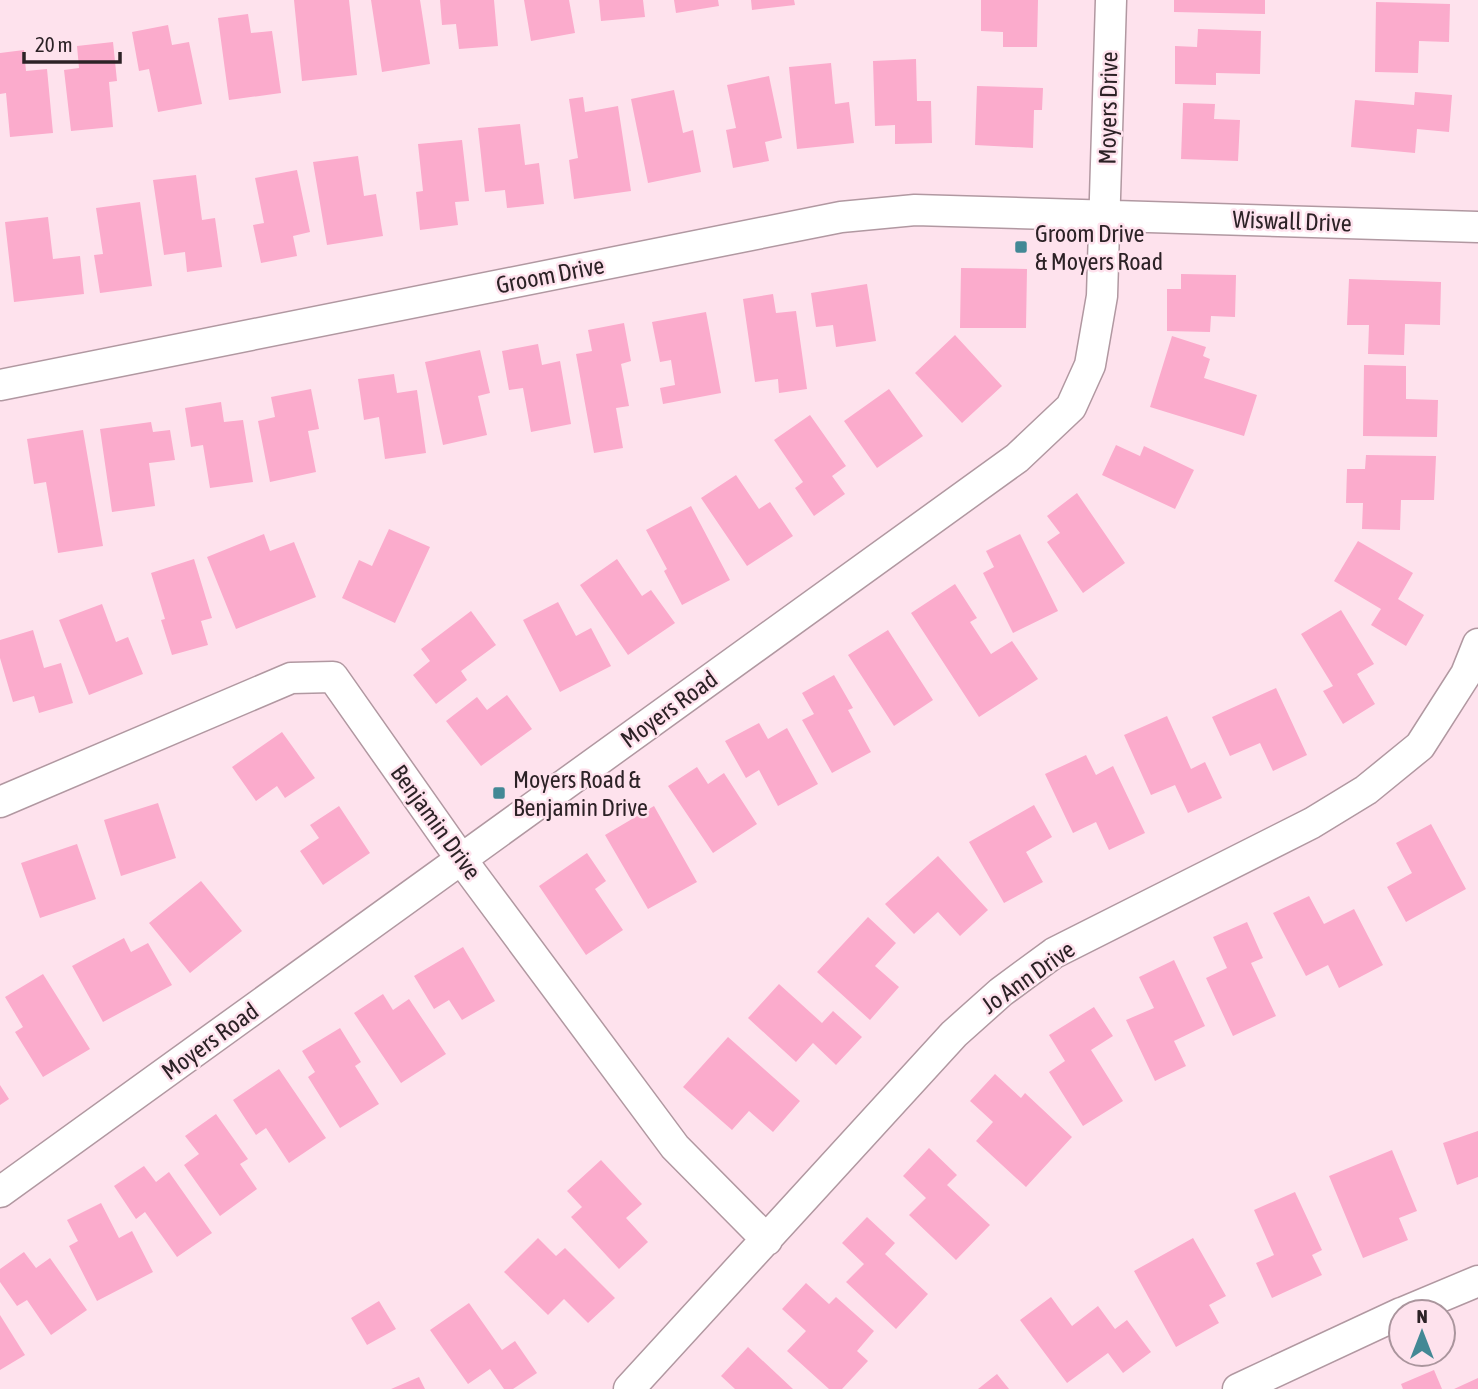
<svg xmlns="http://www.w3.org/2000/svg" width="1478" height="1389" font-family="'Asap Condensed',sans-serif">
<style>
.building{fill:#fbabcc}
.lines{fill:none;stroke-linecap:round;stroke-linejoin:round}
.minor-casing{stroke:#b198a1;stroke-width:33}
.minor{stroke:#fff;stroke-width:30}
.poi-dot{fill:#438895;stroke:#fee2ed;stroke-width:2.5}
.labels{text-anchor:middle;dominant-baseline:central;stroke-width:5;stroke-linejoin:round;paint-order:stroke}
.street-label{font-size:24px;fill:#2c2226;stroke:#fee2ed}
.poi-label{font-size:24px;fill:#2c2226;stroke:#fee2ed;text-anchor:start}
</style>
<rect width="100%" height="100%" fill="#fee2ed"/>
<path class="building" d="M294 0H349L357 75 302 81Z
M371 0H420L430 64 382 72Z
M440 0H494L498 46 459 49 456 24 442 25Z
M524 0H569L575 33 531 41Z
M599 0H643L645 17 601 21Z
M674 0H718L719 6 676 13Z
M751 0H794L795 5 752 10Z
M981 0H1038L1037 47H1003V32L981 31Z
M1174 0H1265V14L1174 12Z
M1376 2 1450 4 1449 42 1419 41 1418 73 1375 72Z
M248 14 251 33 272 31 281 93 229 100 218 18Z
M168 25 172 45 189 42 202 104 158 112 149 69 139 71 132 32Z
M1198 29 1261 31 1260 74 1216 73V85L1175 84V46L1197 47Z
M113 42 117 81 109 82 113 127 71 131 64 70 79 68 77 46Z
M24 50 26 71 47 69 53 133 10 137 6 93 0 94V53Z
M916 59 917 101H931L932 143 895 144V125L875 126 873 61Z
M831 63 835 104 849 102 854 143 797 149 789 67Z
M769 76 782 138 765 142 769 161 733 168 726 130 736 128 727 85Z
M977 86 1043 88 1042 110H1034L1033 148 975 145Z
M674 90 683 133 693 130 701 172 648 183 631 99Z
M1415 92 1452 95 1449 132 1417 129 1415 153 1351 147 1355 100 1414 105Z
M583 97 585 112 618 106 631 191 574 199 569 160 578 158 569 99Z
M1183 103 1215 104 1214 119 1240 120 1238 161 1181 159Z
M520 124 525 165 539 163 544 204 507 208 505 190 485 192 478 128Z
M462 140 469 201 455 202 458 225 420 230 416 192 423 191 418 144Z
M358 156 364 196 376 194 383 236 327 245 313 162Z
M297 170 310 232 293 236 297 256 261 263 253 225 264 223 255 178Z
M196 175 202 220 215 218 222 267 187 272 185 252 164 255 153 180Z
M140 202 152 286 100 293 94 255 103 254 96 208Z
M48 217 53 259 80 256 84 294 14 302 5 222Z
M961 268 1027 269 1026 328H960Z
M1181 274 1236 275 1235 317 1211 316 1210 332 1167 331V289H1181Z
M1349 279 1441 282 1440 325 1405 324 1404 355 1368 354 1369 325H1347Z
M867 284 876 341 836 347 833 325 816 327 811 293Z
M773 294 776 313 796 311 807 389 779 393 778 379 755 382 743 299Z
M706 312 721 393 663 404 660 388 675 385 671 360 660 362 652 322Z
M624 323 631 361 621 364 629 406 616 408 623 448 594 453 576 354 592 351 588 330Z
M955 335 1002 386 962 423 915 373Z
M1172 336 1206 347 1203 356 1210 359 1204 378 1257 395 1244 436 1150 407Z
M538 344 542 365 560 361 571 424 531 432 523 388 509 390 502 351Z
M480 350 490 393 478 396 487 435 443 445 425 362Z
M1364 365 1406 366V399L1438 400 1437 437 1363 436Z
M394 374 397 393 417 390 426 453 385 459 379 417 364 420 358 379Z
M311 389 319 429 308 431 316 472 270 482 258 421 275 417 271 397Z
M889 389 923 436 877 468 844 421Z
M221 402 224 422 243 420 253 482 210 488 203 445 191 447 185 408Z
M810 415 846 466 832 476 845 494 814 516 795 488 803 482 774 440Z
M151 422 153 432 170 430 175 460 149 463 155 506 112 512 100 429Z
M83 430 103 546 58 553 46 482 34 484 27 439Z
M1116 445 1140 456 1144 446 1194 470 1175 509 1102 475Z
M1366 455 1436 456 1434 500H1401L1400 530 1362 529 1363 503H1346L1347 469H1365Z
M736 475 759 509 770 502 793 536 747 566 701 498Z
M1077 493 1125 563 1083 593 1047 542 1060 533 1047 516Z
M691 506 730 580 682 605 664 571 667 569 646 530Z
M389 529 430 547 395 623 342 598 359 560 372 566Z
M264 534 270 551 294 542 316 597 236 629 207 557Z
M1020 534 1058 611 1013 633 983 573 994 567 986 551Z
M1358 541 1413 573 1398 599 1424 615 1406 646 1371 625 1381 609 1334 581Z
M194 559 212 618 201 621 208 645 172 655 161 620 165 619 151 573Z
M617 559 642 596 651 590 675 623 628 655 580 585Z
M955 584 977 618 970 622 991 654 1012 641 1038 679 979 717 911 613Z
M558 602 576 636 591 628 611 666 560 692 523 620Z
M102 604 116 642 128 637 143 674 89 695 59 620Z
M1341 610 1374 664 1357 674 1375 704 1343 724 1323 691 1333 686 1301 634Z
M471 611 496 645 461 671 467 680 436 704 413 675 430 661 421 649Z
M33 630 44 668 61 663 73 703 39 713 34 696 13 702 0 658V640Z
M888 630 933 700 894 726 848 655Z
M834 675 853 708 848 710 871 752 832 773 802 720 814 714 802 693Z
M1276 688 1307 755 1273 771 1260 743 1230 756 1212 717Z
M507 695 532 729 481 766 446 721 477 697 487 710Z
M1167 716 1191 769 1205 762 1222 798 1188 813 1175 785 1151 795 1124 735Z
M759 723 768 739 787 728 818 784 778 806 759 770 746 778 725 741Z
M282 732 315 778 285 798 277 786 256 801 232 767Z
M1086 755 1096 775 1113 766 1145 833 1109 850 1096 822 1073 833 1045 774Z
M697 767 708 784 724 773 757 824 713 853 668 786Z
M158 803 176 858 121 876 104 820Z
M1034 805 1052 837 1026 852 1043 882 1004 903 969 842Z
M339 806 370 853 323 885 300 851 319 838 310 825Z
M654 806 697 882 648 909 605 835Z
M1431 824 1466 889 1406 922 1387 887 1412 873 1396 843Z
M77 844 96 899 40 918 21 863Z
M587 853 606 881 595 889 623 930 586 955 539 886Z
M938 856 988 910 960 936 938 912 914 934 885 904Z
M201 881 242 931 190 973 149 923Z
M1309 896 1324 924 1354 909 1383 965 1339 988 1328 965 1306 976 1273 913Z
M868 917 896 943 875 966 899 987 870 1020 817 972Z
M1247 922 1263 958 1251 963 1276 1016 1233 1036 1206 978 1227 968 1213 937Z
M124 938 131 952 148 943 172 985 103 1022 72 966Z
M463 947 495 1001 462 1020 449 1000 434 1009 414 976Z
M1174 960 1205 1026 1174 1041 1186 1066 1155 1081 1126 1020 1154 1008 1139 977Z
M43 974 90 1049 43 1077 15 1032 23 1027 5 997Z
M779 984 822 1023 833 1011 862 1037 836 1065 813 1043 796 1062 748 1018Z
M383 994 393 1010 409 999 446 1054 401 1083 354 1013Z
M1094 1007 1113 1036 1091 1050 1123 1101 1083 1126 1049 1072 1065 1061 1049 1035Z
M340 1028 361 1062 355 1066 379 1104 340 1128 308 1077 315 1072 302 1051Z
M728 1037 800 1101 773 1132 749 1111 732 1130 683 1087Z
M279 1069 326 1138 289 1163 266 1128 256 1135 233 1100Z
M995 1074 1021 1098 1025 1093 1072 1137 1026 1187 976 1141 993 1122 970 1101Z
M0 1085 9 1099 0 1105Z
M216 1114 248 1159 240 1164 257 1189 220 1216 184 1165 199 1154 185 1136Z
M1478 1131V1177L1457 1185 1443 1143Z
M929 1148 957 1175 947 1185 990 1225 956 1260 909 1215 926 1198 903 1176Z
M1392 1150 1417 1211 1399 1218 1408 1240 1363 1258 1329 1176Z
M601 1160 642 1204 626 1218 648 1242 619 1269 571 1217 582 1207 567 1191Z
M144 1166 156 1182 169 1172 212 1233 177 1257 145 1212 136 1219 114 1186Z
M1295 1192 1322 1250 1312 1255 1322 1275 1272 1298 1256 1263 1274 1255 1254 1210Z
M101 1203 119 1238 132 1231 153 1272 97 1301 69 1246 78 1241 67 1220Z
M867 1217 895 1243 885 1254 928 1294 896 1329 846 1282 864 1264 842 1243Z
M538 1238 556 1256 565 1248 615 1298 588 1323 564 1299 548 1315 504 1272Z
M1193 1238 1226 1296 1209 1305 1219 1323 1176 1347 1134 1271Z
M24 1252 36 1268 50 1258 87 1310 51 1335 27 1300 17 1306 0 1282V1269Z
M806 1283 829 1304 836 1297 874 1331 857 1351 868 1361 842 1389H829L787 1351 806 1331 782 1309Z
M1051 1297 1072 1326 1098 1306 1115 1329 1127 1320 1151 1352 1123 1373 1108 1353 1067 1383 1020 1320Z
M379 1301 396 1329 367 1345 351 1318Z
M469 1303 502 1350 515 1341 537 1373 513 1389H504L490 1369 468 1384 430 1330Z
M0 1315 25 1355 0 1370Z
M748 1347 793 1389H735L721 1376Z
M1434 1370 1442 1389H1403L1401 1384Z
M997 1374 1009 1389H978Z
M419 1377 425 1389H391Z
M1478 1378V1389H1454Z"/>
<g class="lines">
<g class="minor-casing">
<path id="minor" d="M0 385 841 217 915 210 1478 227
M0 802 291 678 333 677 461 859 675 1147 767 1240
M0 1192 1017 458 1071 407 1090 365 1102 296 1111 0
M1404 1312 1478 1281
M629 1389 954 1034 1001 992 1054 953 1312 823 1366 790 1420 746 1466 674 1478 644
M1238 1389 1401 1313"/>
</g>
<use href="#minor" class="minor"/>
</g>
<g class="poi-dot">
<rect x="1014" y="240" width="14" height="14" rx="3.5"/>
<rect x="492" y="786" width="14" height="14" rx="3.5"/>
</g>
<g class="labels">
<g class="street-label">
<text transform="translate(1108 108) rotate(-89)">Moyers Drive</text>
<text transform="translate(1292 221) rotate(2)">Wiswall Drive</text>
<text transform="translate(550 275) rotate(-11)">Groom Drive</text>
<text transform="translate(669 709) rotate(-36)">Moyers Road</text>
<text transform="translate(436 822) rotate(54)">Benjamin Drive</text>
<text transform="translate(1028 977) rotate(-35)">Jo Ann Drive</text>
<text transform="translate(210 1041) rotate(-36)">Moyers Road</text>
</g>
<g class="poi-label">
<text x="1035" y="233">Groom Drive<tspan x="1035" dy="28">&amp; Moyers Road</tspan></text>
<text x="513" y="779">Moyers Road &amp;<tspan x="513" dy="28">Benjamin Drive</tspan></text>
</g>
</g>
<g transform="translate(1422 1333)"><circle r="33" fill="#fee2ed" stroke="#aa959d" stroke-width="2"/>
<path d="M0-5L12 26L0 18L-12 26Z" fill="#438895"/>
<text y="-10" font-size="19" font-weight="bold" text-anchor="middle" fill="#2c2226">N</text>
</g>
<path d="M24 52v10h96v-10" fill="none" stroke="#2c2226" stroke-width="3.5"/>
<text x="35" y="52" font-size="21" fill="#2c2226" stroke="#fee2ed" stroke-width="5" paint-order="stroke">20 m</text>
</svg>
